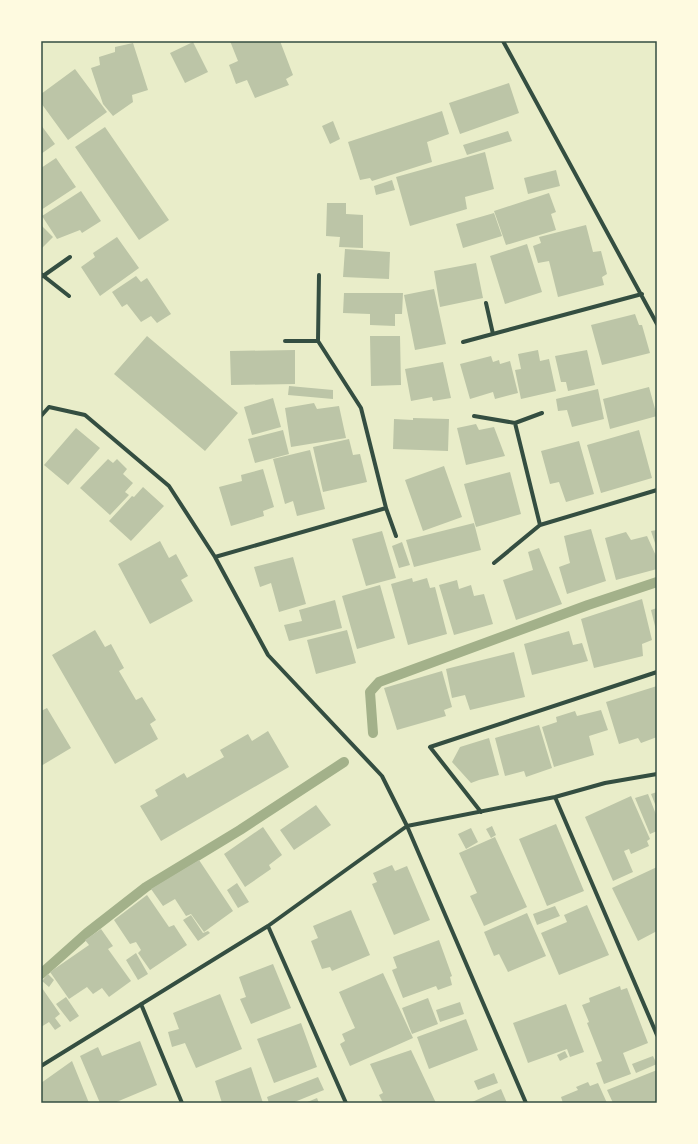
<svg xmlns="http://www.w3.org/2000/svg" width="698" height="1144" font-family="'Exo 2',sans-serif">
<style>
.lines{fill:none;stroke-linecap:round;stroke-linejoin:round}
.stream{stroke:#a3b18a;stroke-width:10}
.building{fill:#bcc5a7}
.minor{stroke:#344e41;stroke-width:4}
.neatline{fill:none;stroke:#344e41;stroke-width:1.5}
</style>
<rect width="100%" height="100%" fill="#e9edc9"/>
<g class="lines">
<path class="stream" d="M373 733 370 692 379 682 588 605 657 582
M41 974 87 933 146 887 240 830 344 762"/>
</g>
<path class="building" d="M230 41H280L293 75 286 79 289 85 255 98 247 80 236 84 229 65 238 61Z
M193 42 208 72 185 83 170 53Z
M133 43 148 90 132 95 133 102 113 116 103 104 91 68 100 65 99 57 115 52V47Z
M75 69 107 112 68 140 41 103V94Z
M509 83 519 113 460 134 449 103Z
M442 111 449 134 427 142 432 162 372 181 370 178 360 180 348 142Z
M333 121 340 139 330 144 322 126Z
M41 125 55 144 41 154Z
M105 127 169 220 139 240 75 147Z
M508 131 512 141 467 155 463 145Z
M485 152 494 189 465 197 467 209 410 226 396 177Z
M56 158 76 187 41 210V168Z
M556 170 560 186 528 194 524 178Z
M392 180 395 190 376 195 374 186Z
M81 191 101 221 82 233 80 230 57 239 42 216Z
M549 193 556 212 551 214 556 230 506 245 494 211Z
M327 203H346V214L363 215V248L339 247 340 237 326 236Z
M494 213 502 236 463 248 456 224Z
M41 225 53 237 41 249Z
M586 225 593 252 601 251 607 274 602 277 604 285 558 297 549 261 538 263 533 246 541 243 539 237Z
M117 237 139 268 100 296 81 267 95 257 93 253Z
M527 244 542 292 505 304 490 256Z
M345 249 390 252 389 279 343 277Z
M476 263 483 298 440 307 434 271Z
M136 276 141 282 147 278 171 314 157 323 151 316 141 322 127 304 122 307 112 292Z
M434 289 446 344 415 350 404 295Z
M344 293H403L402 314H395V326L370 325V314L343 313Z
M635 314 639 325H642L650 353 602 365 591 325Z
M147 336 238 413 205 451 114 374Z
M370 336H400L401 385 371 386Z
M295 350V384L231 385 230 351Z
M538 350 540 361 549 359 556 391 521 399 515 370 521 369 518 354Z
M587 350 595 385 568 391 566 382H561L555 356Z
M491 356 493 362 499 360 500 364 510 361 518 393 495 399 493 392 470 399 460 364Z
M443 362 451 398 433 401 432 397 411 401 405 369Z
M289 386 333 390V399L288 395Z
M649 387 657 416 610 429 603 399Z
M598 389 604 419 572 427 567 410 558 411 556 399Z
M273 398 281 427 252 435 244 407Z
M314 403 317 409 339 406 346 438 291 447 285 408Z
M413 418 449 419 448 451 393 449 394 419 413 420Z
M476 424 479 430 494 427 505 456 466 465 457 428Z
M76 428 100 448 68 485 44 465Z
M283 430 289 454 255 463 248 439Z
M639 430 652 478 601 493 587 445Z
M349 439 353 455 360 454 367 482 323 492 313 447Z
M579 441 594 494 566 502 559 482 550 484 541 451Z
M310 450 325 509 297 516 293 501 285 504 273 459Z
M108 459 113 463 117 459 127 469 123 474 133 483 125 492 129 495 110 515 80 488Z
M444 466 462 517 423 531 405 480Z
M263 469 274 507 263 511 264 516 231 526 219 487 242 481 241 475Z
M510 472 521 514 476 527 464 484Z
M143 487 164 506 131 541 109 521 132 496 134 497Z
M474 523 481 550 414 567 406 540Z
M591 529 606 581 567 594 559 567 570 563 564 536Z
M657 530V549L651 531Z
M382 531 396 578 366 586 352 539Z
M626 532 631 540 647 536 657 558V569L616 580 605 538Z
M160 541 169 558 176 554 188 576 181 580 193 601 150 624 118 564Z
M402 542 410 565 399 568 392 546Z
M539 548 562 604 516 620 503 580 533 570 528 552Z
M293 557 306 604 279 612 271 583 260 587 254 567Z
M412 578 413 582 427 578 430 588 435 587 447 634 408 645 391 584Z
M457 580 459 589 471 585 474 596 484 594 493 624 454 635 439 585Z
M380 585 395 638 357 649 342 596Z
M642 599 652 640 642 644 643 656 594 668 581 619Z
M335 600 342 628 289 641 284 625 302 621 299 610Z
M657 608V630H656L651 610Z
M95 630 105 647 111 644 124 668 119 671 136 700 142 697 156 720 150 724 158 739 115 764 52 655Z
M347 630 356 663 316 674 307 640Z
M569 631 573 645 582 643 588 661 532 675 524 644Z
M514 652 525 697 470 710 465 695 452 698 446 669Z
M442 671 452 707 444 710 446 716 397 730 384 688Z
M657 686V737L641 743 638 738 619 744 606 702Z
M47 708 71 748 41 766V711Z
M601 710 608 730 589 736 594 755 554 767 542 727 557 722 556 717 575 711 577 716Z
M539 725 552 768 526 777 524 771 505 776 495 738Z
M268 731 289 767 161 841 140 806 158 796 155 790 184 773 187 778 224 757 220 750 248 734 252 741Z
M489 738 499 775 479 780 471 783 452 762 460 747Z
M657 792V809L651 794Z
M648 794 657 817V831L650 834 635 798Z
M631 796 650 839 647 841 649 846 631 854 629 849 624 851 633 872 613 881 585 817Z
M316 805 331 825 294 850 280 830Z
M556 824 584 891 547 906 519 839Z
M492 826 496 835 491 838 486 829Z
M263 827 282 855 269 865 271 869 245 887 224 854Z
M471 828 478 842 466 849 458 834Z
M495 837 527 907 484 926 470 896 477 893 459 853Z
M199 860 233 911 204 932 191 914 186 916 175 899 163 906 151 889Z
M392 865 395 871 407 866 430 920 394 935 372 884 377 882 373 873Z
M657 867V931L638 941 612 888Z
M237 883 249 902 238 908 227 890Z
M147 895 169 927 174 925 187 945 150 970 138 953 141 950 136 942 130 944 114 920Z
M587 905 609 955 559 975 541 933 567 922 564 915Z
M555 906 560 916 537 925 533 914Z
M351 910 370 955 332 971 330 967 322 969 311 941 318 938 313 926Z
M527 913 546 956 508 972 499 954 494 956 484 932Z
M191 915 203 933 208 931 210 933 198 941 183 920Z
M101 929 113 946 108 949 131 981 109 997 102 988 93 994 87 987 69 999 50 972 89 945 85 940Z
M439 940 452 976 450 977 452 985 438 990 436 986 403 998 392 970 397 968 393 957Z
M136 953 148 974 138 980 126 960Z
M273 964 291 1008 251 1024 240 999 246 997 239 977Z
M383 973 413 1038 350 1066 340 1044 345 1041 342 1034 355 1028 339 992Z
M48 974 54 980 49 987 42 981Z
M620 986 621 990 627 988 648 1043 623 1053 631 1074 604 1084 596 1063 602 1061 587 1023 589 1022 582 1005 590 1002 589 998Z
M42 988 60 1014 55 1018 61 1026 55 1030 49 1022 41 1027Z
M220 994 242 1049 196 1068 185 1043 172 1047 168 1032 179 1029 173 1013Z
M66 997 79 1016 70 1022 56 1004Z
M428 998 438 1024 412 1034 402 1008Z
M460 1002 464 1014 440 1022 436 1010Z
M566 1004 584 1052 570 1057 567 1049 528 1063 513 1023Z
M466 1019 478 1050 429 1069 417 1037Z
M301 1023 317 1067 274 1083 257 1039Z
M140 1041 157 1085 114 1103H100L80 1056 98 1047 102 1056Z
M411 1050 436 1103H383L379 1095 383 1093 370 1064Z
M565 1051 568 1057 560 1061 557 1055Z
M653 1056 657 1064 636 1073 632 1064Z
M72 1061 89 1103H41V1083Z
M251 1067 263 1103H222L215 1081Z
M657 1070V1103H613L607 1090Z
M494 1073 498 1083 478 1090 474 1081Z
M318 1077 324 1090 292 1103H269L267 1097Z
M588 1082 590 1086 598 1083 607 1103H563L561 1097 578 1090 576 1087Z
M501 1089 507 1103H470Z
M317 1098 319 1103H305Z"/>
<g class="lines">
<path class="minor" d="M503 41 657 324
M41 274 69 296
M43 276 70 257
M486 303 493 334
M285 341H318
M463 342 642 294
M41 416 49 407 85 415 169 486 215 557 268 655 382 776 407 826 526 1103
M474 416 515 423 540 525
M515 423 542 413
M386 508 396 536
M215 557 386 508 361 408 318 341 319 275
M494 563 540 525 657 490
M555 797 657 1035
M481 812 430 747 657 672
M268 926 346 1103
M141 1004 182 1103
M41 1066 268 926 407 826 555 797 605 783 657 774"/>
</g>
<rect width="698" height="1144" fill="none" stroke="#fefae0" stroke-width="84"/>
<rect x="42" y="42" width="614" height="1060" class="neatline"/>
</svg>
